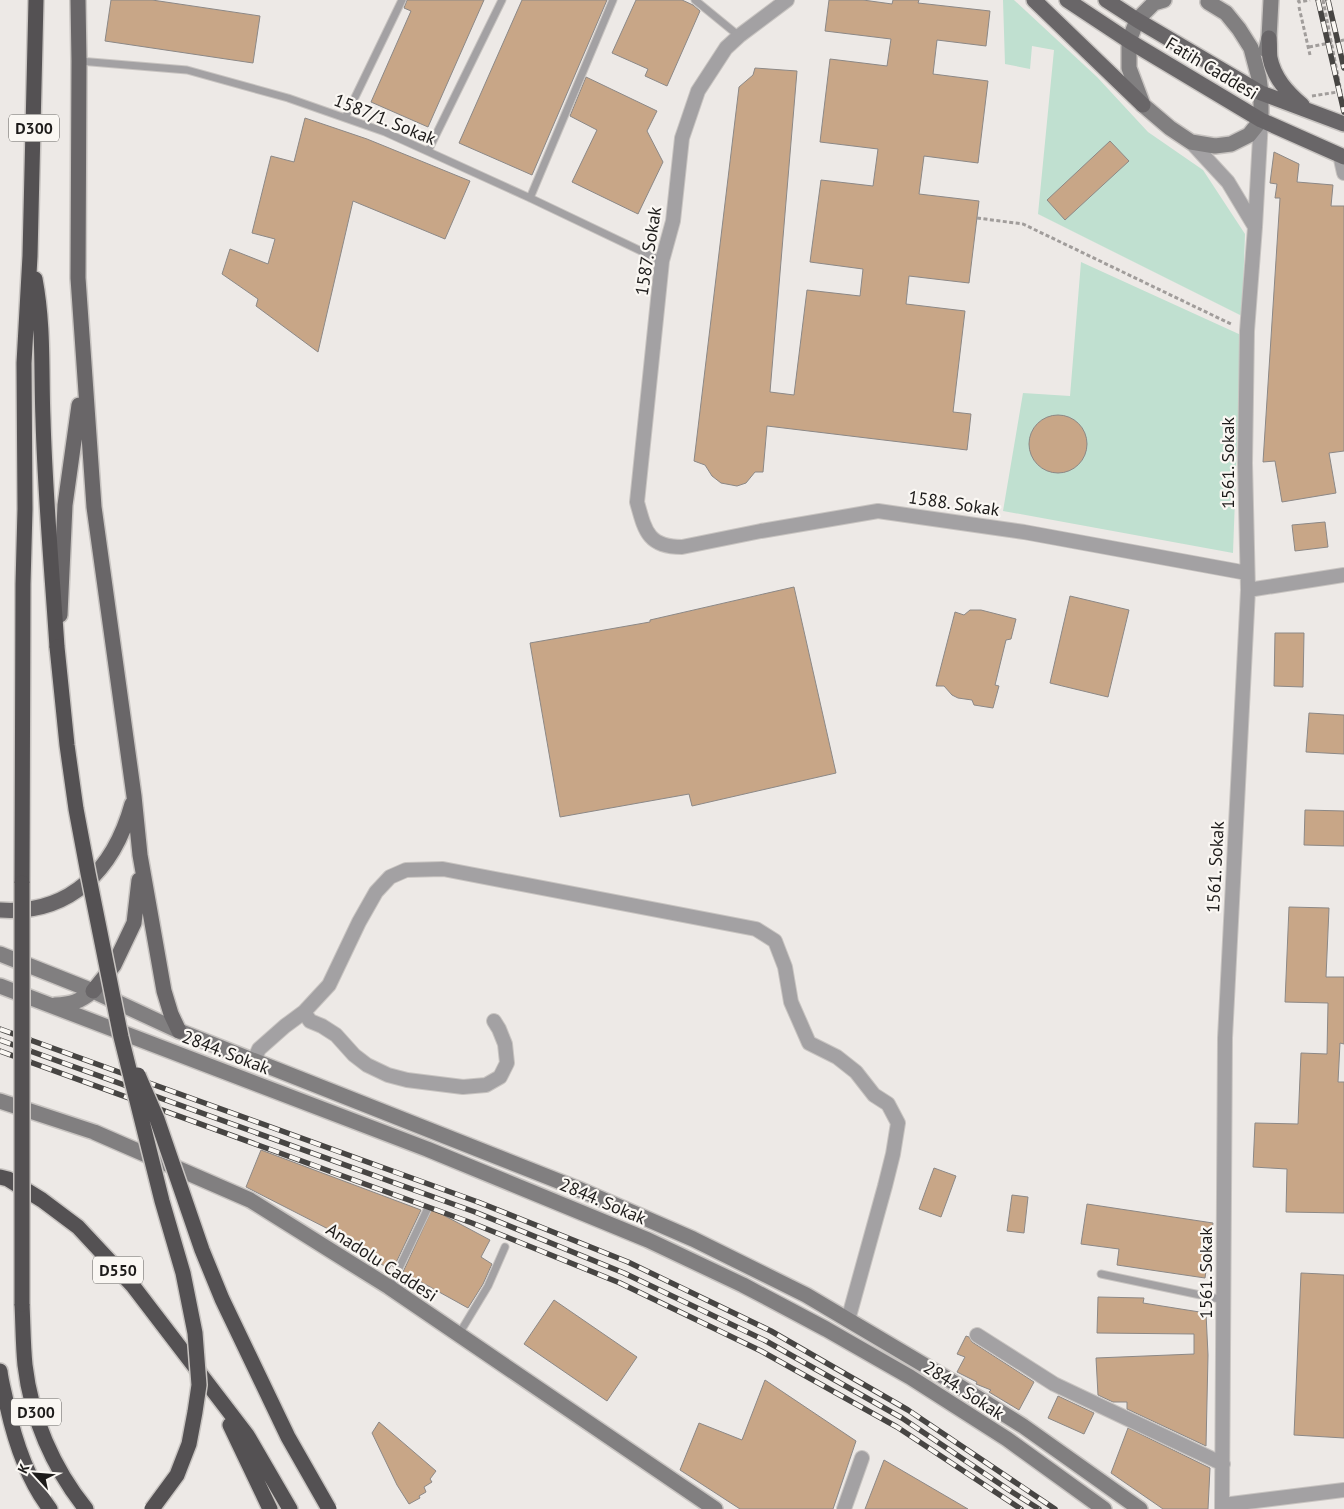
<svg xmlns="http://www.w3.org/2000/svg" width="1344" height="1509" font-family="'PT Sans',sans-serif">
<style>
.green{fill:#c0e0d0}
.building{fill:#c8a687;stroke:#8c8886}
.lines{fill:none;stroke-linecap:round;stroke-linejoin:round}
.lane-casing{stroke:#c8c4c1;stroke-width:9}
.street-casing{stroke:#c8c4c1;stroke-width:16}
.secondary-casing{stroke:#c8c4c1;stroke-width:18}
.primary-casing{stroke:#c8c4c1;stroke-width:18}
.highway-casing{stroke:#c8c4c1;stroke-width:18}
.path{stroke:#a19d9b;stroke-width:3;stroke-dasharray:4 2.5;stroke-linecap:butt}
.lane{stroke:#a3a1a3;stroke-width:7}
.street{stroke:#a3a1a3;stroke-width:14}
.secondary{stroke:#817f80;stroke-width:15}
.primary{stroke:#696668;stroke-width:15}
.highway{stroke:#545153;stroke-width:15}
.rail-casing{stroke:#474543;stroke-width:5.5}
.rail{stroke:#faf7f3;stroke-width:4;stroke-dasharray:11;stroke-linecap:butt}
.highway-bridge-casing{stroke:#c8c4c1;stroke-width:18;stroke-linecap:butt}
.highway-bridge{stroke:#545153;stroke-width:15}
.labels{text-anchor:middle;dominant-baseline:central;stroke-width:4.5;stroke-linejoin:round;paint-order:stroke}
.shield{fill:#faf7f3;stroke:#5f5d5b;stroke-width:1}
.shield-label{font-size:16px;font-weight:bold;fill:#1d1b1a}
.street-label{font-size:18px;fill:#1d1b1a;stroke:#faf7f3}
</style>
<rect width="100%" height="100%" fill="#ede9e6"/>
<path class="green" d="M1003 0H1014L1097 77 1148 132 1203 170 1245 234 1242 316 1038 214 1054 50 1032 46 1030 69 1005 64Z
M1081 262 1241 335 1233 553 1003 511 1023 393 1070 396Z"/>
<path class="building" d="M111 0H152L260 16 253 63 105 41Z
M407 0H484L428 127 371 102 411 11 404 8Z
M522 0H607L532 175 459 143Z
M636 0H682L693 5 700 11 667 86 645 76 648 69 612 53Z
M829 0H863L892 4 893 0H919L918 3 990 11 986 46 937 40 933 74 988 81 978 163 924 156 919 194 979 201 969 283 909 276 906 304 965 311 953 412 971 414 967 450 767 426 763 472H755L746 483 737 486 721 483 712 476 705 465 694 461 739 87 753 75 755 68 797 71 770 392 794 395 807 290 860 296 863 269 810 262 821 180 873 186 878 149 820 142 830 59 887 66 891 39 825 31Z
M586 77 657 111 647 131 663 162 638 214 572 182 597 130 570 116Z
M305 118 367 139 470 181 445 239 353 201 318 352 256 306 258 299 222 274 230 249 268 264 275 239 252 233 271 156 294 162Z
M1110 141 1129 161 1065 220 1047 200Z
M1274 152 1299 164 1297 182 1333 185 1331 206H1344V451L1329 453 1336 493 1282 502 1275 461 1263 462 1280 198H1275L1277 184 1270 183Z
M1029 444a29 29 0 1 1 58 0a29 29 0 1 1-58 0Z
M1325 522 1328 547 1295 551 1292 525Z
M794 587 836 773 692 806 689 794 560 817 530 643 650 622V620Z
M1070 596 1129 610 1108 697 1050 683Z
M970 610H981L1016 619 1011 639 1006 640 995 685 999 686 993 708 974 705 972 700 958 698 952 695 944 686H936L955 612 964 615Z
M1275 633H1304L1303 687 1274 686Z
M1309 713 1344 715V754L1306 752Z
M1305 810 1344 811V846L1304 845Z
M1289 907 1329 908 1326 977H1344V1044L1340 1043 1338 1082H1344V1213L1286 1212 1287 1169 1253 1167 1255 1123 1298 1124 1301 1053 1327 1054 1328 1003 1285 1002Z
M261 1150 421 1210 394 1267 391 1265 389 1269 337 1236 338 1234 246 1187Z
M934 1168 956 1176 941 1217 919 1209Z
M1012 1195 1028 1197 1024 1233 1007 1231Z
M1087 1204 1213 1223 1205 1278 1117 1265 1119 1249 1081 1244Z
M432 1209 490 1240 481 1257 492 1264 483 1284 468 1308 403 1272Z
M1301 1273 1344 1275V1438L1294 1435Z
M1098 1297 1144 1298 1143 1303 1206 1313 1208 1355 1206 1446 1127 1409V1402H1113L1098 1395 1096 1358 1194 1354V1334L1097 1333Z
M554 1300 637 1357 607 1401 524 1344Z
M966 1336 969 1337 972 1342 1034 1382 1019 1410 989 1392 991 1390 976 1384 977 1382 957 1372 965 1357 957 1354Z
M765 1380 856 1441 833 1509H740L680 1470 699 1423 742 1440Z
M1058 1396 1094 1413 1084 1434 1048 1418Z
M379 1422 436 1471 430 1479 432 1482 424 1487 426 1492 419 1496 420 1498 409 1504 397 1485 372 1433Z
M1128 1428 1210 1468 1208 1509H1163L1111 1473Z
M884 1460 968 1509H865Z"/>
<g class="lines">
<g class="lane-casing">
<path id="lane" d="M695 0 739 36
M79 61 187 70 288 98 385 132 530 198 662 261
M345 118 402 0
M428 151 502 0
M530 198 613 0
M1101 1274 1224 1300
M390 1287 427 1210
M459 1334 488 1286 505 1247"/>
</g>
<g class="street-casing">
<path id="street" d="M787 0 739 36 726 48 698 91 682 138 673 221 662 261 637 502C645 531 648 547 682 547L761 531 878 511 1024 532 1247 573
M1191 142 1228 182 1255 227
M1340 155 1344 173
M1248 590 1344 575
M304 1012 310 1021 322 1026 336 1035 354 1055 367 1065 388 1075 407 1080 463 1087 486 1085 500 1077 507 1063 505 1044 499 1029 494 1021
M254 1060 259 1049 285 1026 304 1012 329 985 359 922 376 892 390 877 406 870 443 869 756 929 775 941 785 967 791 1002 809 1043 837 1057 856 1072 874 1095 888 1104 898 1123 893 1154 885 1186 848 1320
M977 1335 1054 1384 1223 1464
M1223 1505 1344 1490
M844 1509 862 1458
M1222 1509 1225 1038 1248 590 1245 463 1247 331 1255 227 1261 120"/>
</g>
<g class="secondary-casing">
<path id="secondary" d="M1164 0 1154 3 1137 20 1129 41V68L1143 105 1170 128 1191 142 1215 146 1231 144 1249 135 1261 120V93L1259 78 1251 48 1239 29 1226 13 1208 2
M1266 50 1269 38 1271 0
M0 954 93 991 179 1031 576 1188 693 1239 806 1295 951 1381 1023 1426 1140 1509
M0 986 427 1149 648 1240 743 1285 826 1329 910 1377 1007 1439 1104 1509
M55 1005C72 1004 79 1002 93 991
M0 1101 94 1132 250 1200 389 1287 715 1509"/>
</g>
<g class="primary-casing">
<path id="primary" d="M78 0 79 61 78 278 94 507 134 796 140 855 164 991 171 1014 179 1031
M1034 0 1143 105
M1067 0 1129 41 1261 120 1344 157
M1106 0 1137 20 1261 93 1344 124
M1269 38C1270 44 1269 52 1270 58 1274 78 1287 92 1302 105
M60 615 65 505 79 405
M0 910C71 915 114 869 132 804
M93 991 114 965 134 923 139 880"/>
</g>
<g class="highway-casing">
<path id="highway" d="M35 279C44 326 41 372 43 419 45 495 52 571 57 647
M22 883 23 584 25 509 24 363 30 256 36 0
M0 1177 8 1179 42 1200 78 1227 133 1286 247 1435 290 1509
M22 1304C23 1324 23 1345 25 1365 31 1417 53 1468 86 1509
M0 1371C1 1381 4 1391 6 1401 14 1439 26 1478 50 1509
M230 1425 270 1509"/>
</g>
<path class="path" d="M1298 0 1299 2 1310 0
M1323 0 1341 92
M1299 7 1310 55
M1309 47 1344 40
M1312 96 1344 91
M977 218 1023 224 1233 325"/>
<use href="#lane" class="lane"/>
<use href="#street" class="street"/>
<use href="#secondary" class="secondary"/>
<use href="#primary" class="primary"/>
<use href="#highway" class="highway"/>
<g class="rail-casing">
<path id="rail" d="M1318 0 1344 112
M1328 0 1344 68
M0 1029 478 1202 628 1262 771 1331 908 1410 1055 1509
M0 1040 475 1212 624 1273 766 1341 902 1418 1009 1490 1039 1509
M0 1051 472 1223 620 1283 761 1351 897 1427 1021 1509"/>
</g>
<use href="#rail" class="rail"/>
<g class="highway-bridge-casing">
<path id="highway-bridge" d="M57 647 67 745 76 809 88 873 121 1037 162 1201 183 1273 195 1333 199 1385 195 1412 189 1444 177 1475 152 1509
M138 1075 157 1119 202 1250 222 1299 288 1437 329 1509
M22 1304V883"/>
</g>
<use href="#highway-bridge" class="highway-bridge"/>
</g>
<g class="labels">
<g class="shield">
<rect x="9" y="114.5" width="50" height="27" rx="4"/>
<rect x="93" y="1256.5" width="50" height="27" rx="4"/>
<rect x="11" y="1398.5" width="50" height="27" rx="4"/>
</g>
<g class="shield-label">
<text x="34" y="128">D300</text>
<text x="118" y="1270">D550</text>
<text x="36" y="1412">D300</text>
</g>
<g class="street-label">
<text transform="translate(1212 68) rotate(31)">Fatih Caddesi</text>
<text transform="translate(385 119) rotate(22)">1587/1. Sokak</text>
<text transform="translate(648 251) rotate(-81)">1587. Sokak</text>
<text transform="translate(1227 463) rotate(-90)">1561. Sokak</text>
<text transform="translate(954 503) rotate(8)">1588. Sokak</text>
<text transform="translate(1215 867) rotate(-87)">1561. Sokak</text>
<text transform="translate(226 1052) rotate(21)">2844. Sokak</text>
<text transform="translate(603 1201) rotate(23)">2844. Sokak</text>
<text transform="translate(382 1262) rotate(33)">Anadolu Caddesi</text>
<text transform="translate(1205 1273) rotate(-90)">1561. Sokak</text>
<text transform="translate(964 1390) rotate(33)">2844. Sokak</text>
</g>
</g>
<g transform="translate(35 1474) rotate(296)" stroke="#faf7f3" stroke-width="4" paint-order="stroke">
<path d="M0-4L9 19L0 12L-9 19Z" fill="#1d1b1a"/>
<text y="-8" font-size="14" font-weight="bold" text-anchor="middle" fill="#1d1b1a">K</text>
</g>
</svg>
